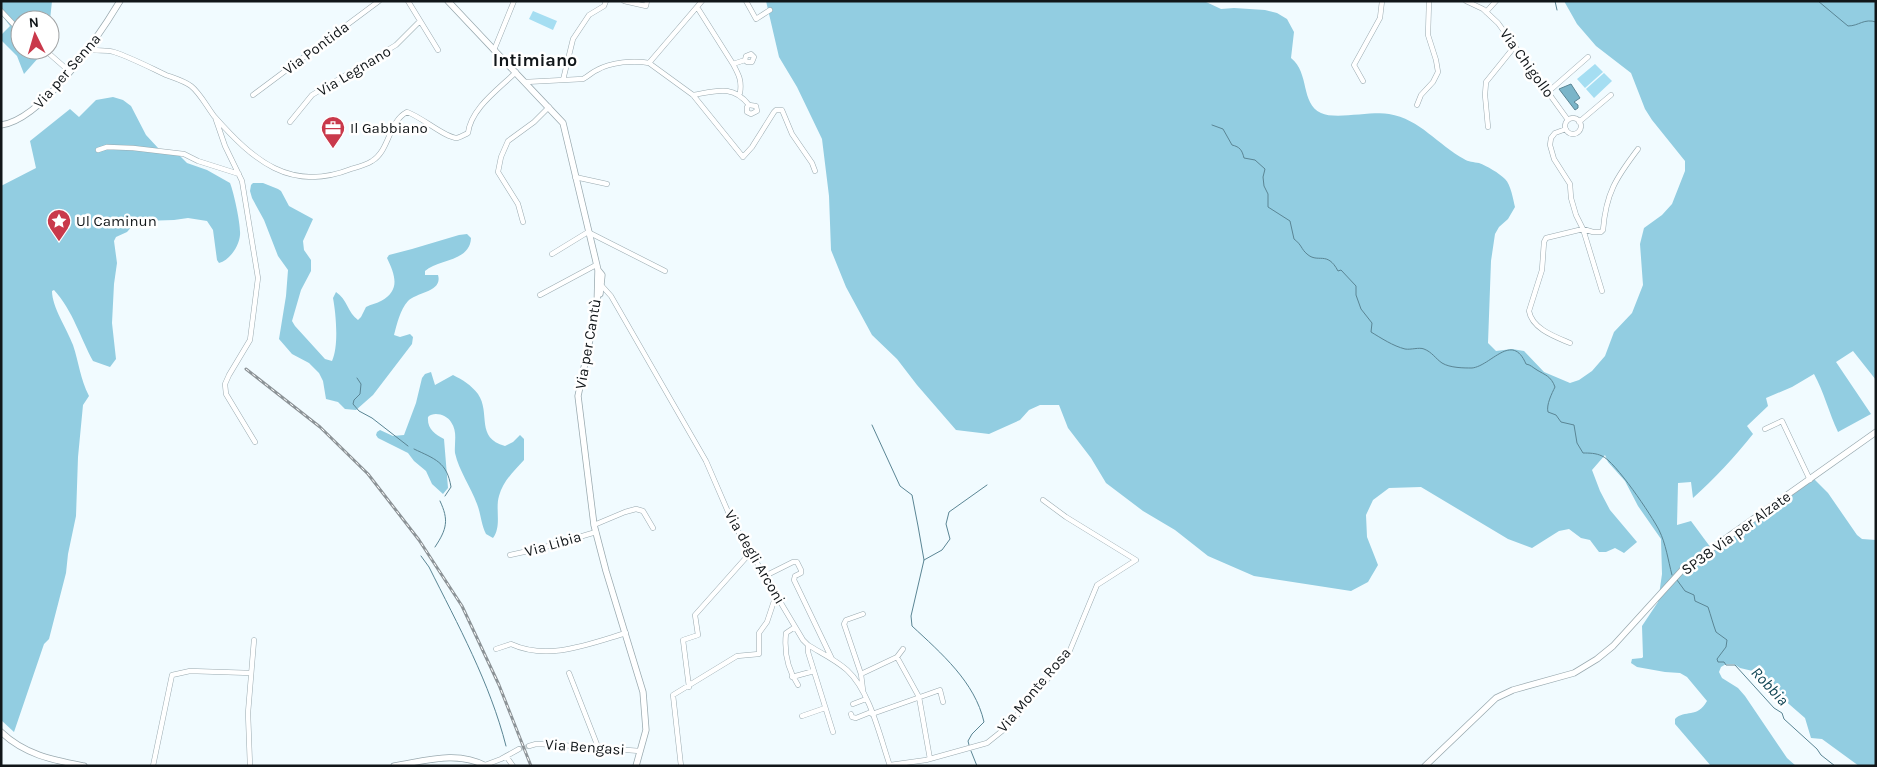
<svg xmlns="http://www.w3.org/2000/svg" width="1877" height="767" font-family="Karla,sans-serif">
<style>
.green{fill:#a5def2}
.forest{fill:#92cde1}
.water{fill:#7ab5c9;stroke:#5a8594}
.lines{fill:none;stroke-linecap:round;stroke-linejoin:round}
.stream{stroke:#5a8594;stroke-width:1}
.street-tunnel{stroke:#cfd9dc;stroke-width:4.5;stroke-dasharray:4.5 2;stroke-linecap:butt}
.street-casing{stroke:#9aaab0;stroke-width:5.5}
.secondary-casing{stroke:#9aaab0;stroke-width:7}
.street{stroke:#fff;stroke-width:4.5}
.secondary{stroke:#fff;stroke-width:5.5}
.rail-casing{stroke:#8c9397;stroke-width:3}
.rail{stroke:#fff;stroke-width:1;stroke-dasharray:4;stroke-linecap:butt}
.labels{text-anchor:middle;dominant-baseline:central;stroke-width:5;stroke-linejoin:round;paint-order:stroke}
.street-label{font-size:15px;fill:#111619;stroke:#fff}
.poi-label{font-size:15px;fill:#111619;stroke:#fff;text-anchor:start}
.water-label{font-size:16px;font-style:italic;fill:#114554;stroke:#fff}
.quarter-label{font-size:18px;font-weight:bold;fill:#111619;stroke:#fff}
</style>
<rect width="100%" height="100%" fill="#f1fbff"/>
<path class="green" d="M533 11 557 21 553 30 529 19Z
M1595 64 1603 72 1585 88 1577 79Z
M1604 73 1612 81 1594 98 1586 89Z"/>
<path class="forest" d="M1 1H52L50 20H20V50H42L39 57 24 74 17 56 1 40V35L10 26 1 14Z
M766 1H1204L1221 9 1234 8 1265 10 1277 13 1287 19 1294 32 1291 58C1310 73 1300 103 1321 113 1335 120 1371 111 1389 114 1420 119 1438 145 1464 159 1468 162 1474 162 1479 163 1487 166 1499 173 1505 179 1511 185 1513 199 1515 207L1508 219 1499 227 1495 234 1491 261 1488 343 1496 351 1512 349 1524 351 1544 372 1570 383 1579 380 1592 371 1605 356 1614 332 1632 313 1643 285 1640 244 1644 228 1662 215 1672 204 1685 171V161L1652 120 1645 109 1631 73 1596 46 1577 24 1564 1H1876V380L1853 351 1836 362 1871 414 1838 432C1829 413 1824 392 1814 374L1792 387 1766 398 1768 406 1747 426 1753 434C1734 458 1715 478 1693 498L1691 482 1678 483 1677 525 1691 521 1711 548 1811 476 1828 493 1857 535 1862 539 1876 540V766H1859L1822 739 1811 738 1805 718 1782 698 1768 679 1757 672 1740 668 1734 664H1726L1721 667 1719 672 1722 678 1738 688 1745 696 1787 758 1796 766H1711L1675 724V719C1685 709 1697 719 1707 701L1687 677 1680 673 1665 672 1637 667 1631 663 1632 659 1642 658 1643 657 1642 626 1658 602 1662 574 1661 539 1638 506 1625 481 1608 462 1605 455 1592 470 1600 491 1610 510 1637 542 1624 553 1615 548 1606 552H1599L1590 540 1581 538 1569 529 1559 531 1532 548 1508 539 1421 487 1389 488 1373 500 1366 515 1367 537 1378 565 1368 582 1351 591 1254 576 1208 556 1175 530 1143 511 1106 483 1091 458 1068 428 1059 405H1040L1029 410 1020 420 989 434 956 430 917 385 897 359 872 335 846 287 831 250 829 196 822 139 797 87 779 57Z
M113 97 123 100 131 106 146 135 159 149 179 155 187 163 207 170 230 183C234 193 241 225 240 235 239 246 230 260 219 263L217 260 213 230 207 221 188 218 174 220 143 221 134 224 127 232 116 237 114 241 117 263 114 284 112 323 116 359 110 367 93 361C80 337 73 311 54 290L52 291C52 307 67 329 73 345 79 363 80 378 89 396L83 405 78 457 76 516 68 554 66 573 49 639 44 644 14 732 1 720V186L36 168 30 141 70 109 79 117 96 100Z
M253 183H263L278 189 281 191 289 206 313 219 303 241 304 250 311 260V271L301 290 292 321 295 326 325 359 332 361C339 346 336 314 333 298L336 292C347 299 348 313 358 320L361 317 366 307C371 304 376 304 381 301 401 290 395 275 387 258L389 255 412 249 459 235 467 234 471 238C470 262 438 259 425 271V275H438C443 292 417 292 408 301 400 310 397 324 394 335L400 337 410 334 413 337 412 344 373 395 356 410 345 409 338 402 326 399 323 381 319 373 309 363 292 354 279 339 286 296 288 270 278 256 264 220 252 198 250 191 251 185Z
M431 372 435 385 453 375C463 380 471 385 478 394 491 413 475 438 505 446L513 442 520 435 524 439V460C514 471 503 481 499 496 495 509 502 526 493 538L486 534C481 524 481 514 477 504 471 487 459 471 455 453 454 443 458 432 451 422 447 415 434 411 428 417 427 429 435 434 444 439L448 488 443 494 432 484 426 471 414 461 408 453 378 438 376 435 377 432 380 430 393 436 404 435 416 403 422 378 425 374Z"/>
<path class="water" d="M1571 84 1580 98 1574 102 1578 105V108L1575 110 1559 89Z"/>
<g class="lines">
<path class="stream" d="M1555 1 1557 10
M1818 1 1848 26C1859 26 1864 18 1876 22
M1212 125 1223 129 1232 145C1240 147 1242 150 1244 158L1255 160 1265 169 1263 177 1264 186 1268 194V207L1290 221 1294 239C1302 245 1301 249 1307 254 1318 264 1327 250 1338 271L1341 270 1356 286V295L1361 309 1372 323 1371 332C1381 338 1393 346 1405 349 1411 350 1419 347 1424 349 1432 352 1436 359 1442 363 1450 368 1464 368 1472 368 1491 366 1512 331 1526 364 1531 365 1532 367 1537 370 1545 375 1551 376 1555 387 1552 393 1546 405 1548 412L1556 415 1561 422 1574 425 1577 443 1583 453C1589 453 1596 453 1602 456 1615 461 1652 516 1659 530 1666 544 1668 560 1672 575
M357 378 361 384 360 394 354 400 353 404 359 411 372 418 408 446
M872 425 900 486 912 495 918 526 924 560 911 616 912 626C941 653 975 682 984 722L972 734 968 741 969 745
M414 449C435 459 447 462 451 487L445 496
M435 547C447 529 449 520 440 501
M421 556 429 567C458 625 490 683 506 746
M924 560 942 550 950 539 946 524 949 512 987 485
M1677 580 1685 591 1694 595 1695 601 1708 607C1711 616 1713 624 1716 632L1727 640 1726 647 1717 659 1718 662H1724L1726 665H1735L1774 708 1782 713 1784 719 1817 749 1821 755 1835 766
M971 751 977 766"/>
<path class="street-tunnel" d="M519 749 529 746"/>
<g class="street-casing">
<path id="street" d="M408 1 438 50
M624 1 646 6 647 1
M746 1 756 19 770 10
M1466 1 1483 9 1498 23 1568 120
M697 7 733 64
M1 11 20 31
M1486 12 1496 1
M88 49C97 52 105 49 114 52 132 58 149 67 166 75 174 78 184 81 191 86 200 93 207 107 214 116 253 160 290 193 351 169 358 167 366 165 372 161 390 150 388 122 407 112 422 117 445 138 457 138 461 137 464 135 468 133 471 108 499 89 516 72
M45 50 69 71
M494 50 514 1
M649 63 702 1
M563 80 573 39 589 15 604 6 606 1
M1363 81 1354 65 1380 18 1382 1
M525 82 583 79C589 76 592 72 597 70 611 62 634 60 649 63L693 95 743 157 752 147 774 112 776 110H782L792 134 812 163 815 171
M1548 92 1588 57
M740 93C742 81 739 75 733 64L745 60 747 62H752L754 57 751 54 746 56 745 60
M253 95 379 1
M693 95C716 91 733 84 749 105L747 107V112L751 114 757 111 756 106 749 105
M1417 105 1421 95 1433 82 1438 72 1436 60 1428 35 1429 1
M215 117 225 146 242 181 258 278 250 340 229 375 225 384 226 394 255 442
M1565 126a8 8 0 1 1 16 0a8 8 0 1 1-16 0Z
M290 122 312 95 396 45 420 21
M1579 122 1611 95
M1488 127 1485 95 1486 82 1515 46
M1566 129 1555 133 1551 138 1550 145 1554 159 1570 184 1571 198 1576 215 1583 229 1602 291
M98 150 107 147 133 148 184 154 198 161 239 174
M575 177 607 184
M523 222 518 204 498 172 501 157 508 141 534 122 549 107
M552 254 588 232 665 271
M599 286H602L611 296 706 461 732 521 803 640 808 645C821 653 836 660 847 670 870 691 880 737 890 766
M540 295 596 265
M1570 343C1556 337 1532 329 1529 311L1542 270 1544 242 1546 238 1583 229 1593 232H1601L1603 230C1606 193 1616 178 1638 149
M1765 429 1782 421 1810 480
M594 525 625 512 636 509 643 511 653 528
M510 555 542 548 596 532
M765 576 793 562H797L801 570V573L795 576 794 580 832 659
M863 614 846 620 844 624 861 674 863 690
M795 627 786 633C784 651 788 670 798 685
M808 645V652L833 732
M496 649 511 644C548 661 589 644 626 633
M897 657 903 649
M569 673 598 747
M861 674 897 657 919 697 930 759
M792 677 814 671
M689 687 683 640 698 635 695 615 751 552
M853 704 866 699
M851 714 852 717 856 718 871 712
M872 714 940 690 943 702
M802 716 825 708
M529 746 536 744 560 745 640 751
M506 756 513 766
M485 765 501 759 519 749
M890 765 926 760 987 743 1007 727 1068 655 1097 585 1136 560 1066 517 1043 500
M153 766 172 675 190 671 251 673
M250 766 248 713 254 640
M681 766 673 695 737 656 759 654V633L767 622 776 595"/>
</g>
<g class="secondary-casing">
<path id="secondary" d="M448 1 563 123 598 270 597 306 578 396 594 525 606 571 643 692 646 730 636 766
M1 125C42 120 99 36 120 1
M598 270 602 275 600 294
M1 732C25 755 53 760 84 766
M394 766C425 761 457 750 486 766
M1425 766 1496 698 1513 690 1574 673 1597 659 1613 646 1684 568 1876 432"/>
</g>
<use href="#street" class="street"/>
<use href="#secondary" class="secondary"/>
<g class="rail-casing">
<path id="rail" d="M246 369 320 427 368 474 419 540 462 606 499 685 531 766"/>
</g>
<use href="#rail" class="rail"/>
</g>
<defs>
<g id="office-pin" transform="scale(1.25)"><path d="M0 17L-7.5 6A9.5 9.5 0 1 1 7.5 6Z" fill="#c9394b" stroke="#fff"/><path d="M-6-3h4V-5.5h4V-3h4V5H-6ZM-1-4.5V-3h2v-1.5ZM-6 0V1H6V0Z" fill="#fff"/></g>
<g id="sight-pin" transform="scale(1.25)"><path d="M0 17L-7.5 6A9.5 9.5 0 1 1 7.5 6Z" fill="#c9394b" stroke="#fff"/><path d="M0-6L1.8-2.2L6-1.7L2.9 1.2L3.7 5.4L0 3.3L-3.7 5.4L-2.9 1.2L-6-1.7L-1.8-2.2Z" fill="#fff"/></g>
</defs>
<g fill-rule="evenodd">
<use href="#office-pin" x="333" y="128"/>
<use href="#sight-pin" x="59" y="221"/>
</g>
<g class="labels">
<g class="street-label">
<text transform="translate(316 48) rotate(-37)">Via Pontida</text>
<text transform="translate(1527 63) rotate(54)">Via Chigollo</text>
<text transform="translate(67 71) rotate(-49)">Via per Senna</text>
<text transform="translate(354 71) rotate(-31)">Via Legnano</text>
<text transform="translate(588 344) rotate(-80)">Via per Cantù</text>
<text transform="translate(1736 533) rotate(-36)">SP38 Via per Alzate</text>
<text transform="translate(553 544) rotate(-16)">Via Libia</text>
<text transform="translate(755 557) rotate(60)">Via degli Arconi</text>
<text transform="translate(1034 690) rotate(-50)">Via Monte Rosa</text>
<text transform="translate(585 747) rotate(4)">Via Bengasi</text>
</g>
<g class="poi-label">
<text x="350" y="128">Il Gabbiano</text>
<text x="76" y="221">Ul Caminun</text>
</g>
<g class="water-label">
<text transform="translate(1770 686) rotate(47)">Robbia</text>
</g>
<g class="quarter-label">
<text x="535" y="60">Intimiano</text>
</g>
</g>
<rect width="1877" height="767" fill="none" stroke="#111619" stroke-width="5"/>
<g transform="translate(35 35) rotate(355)"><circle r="24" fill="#ffffff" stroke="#a0a2a3"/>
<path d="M0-4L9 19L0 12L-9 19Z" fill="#c9394b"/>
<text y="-8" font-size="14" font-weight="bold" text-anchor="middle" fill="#111619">N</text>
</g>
</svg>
